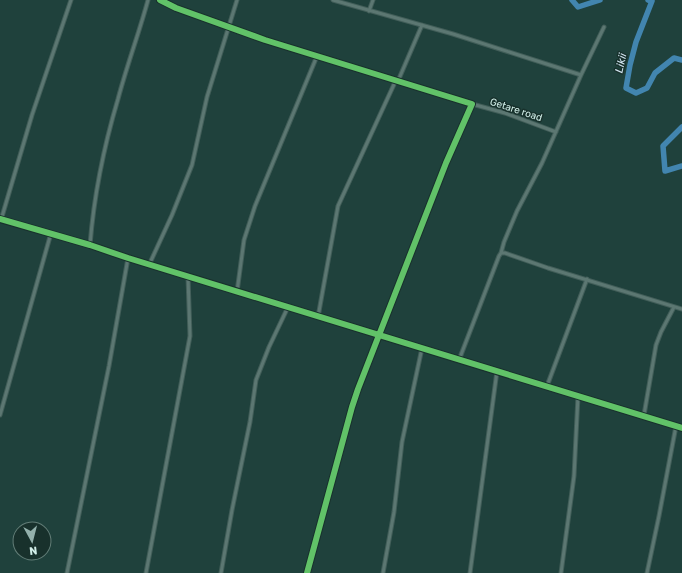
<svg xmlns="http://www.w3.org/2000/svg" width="682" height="573" font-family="Rubik,sans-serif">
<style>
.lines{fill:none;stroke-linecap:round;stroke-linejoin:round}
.river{stroke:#4285af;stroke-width:5.5}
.minor-casing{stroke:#425e59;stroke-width:5}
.minor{stroke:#5c7772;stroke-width:3}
.cycleway-casing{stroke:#18312c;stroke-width:8}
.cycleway{stroke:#61c268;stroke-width:6}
.labels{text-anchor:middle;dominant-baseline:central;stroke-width:3;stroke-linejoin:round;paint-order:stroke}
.street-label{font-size:10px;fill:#d1eee8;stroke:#18312c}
.water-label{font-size:11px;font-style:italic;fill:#d4e6f3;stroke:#18312c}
</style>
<rect width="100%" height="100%" fill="#1f413c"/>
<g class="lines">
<path class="river" d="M572 0 578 7 600 0
M648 0 652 1 636 42 630 65 626 88 636 93 647 88 655 73 674 58 682 60
M682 127 663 146 665 171 682 166"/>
<g class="minor-casing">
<path id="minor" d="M160 0 176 8 265 40 472 104 446 163 358 389 352 407 307 573
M333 0 453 34 581 75 604 27
M369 11 373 0
M398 81 422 25
M472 104 505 113 556 132
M0 219 90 245 128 258 682 428
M1 220 32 115 71 0
M90 245C94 195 104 146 118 99 127 65 139 33 148 0
M501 253 504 242 517 211 542 163 581 75
M149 265 172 215 192 165 207 97 237 0
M237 292 244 240 255 206 317 56
M318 317 338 206 396 80
M459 360 499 256 501 253H505L548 268 682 309
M547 386 587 279
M0 415 51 233
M644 415 656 345 661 332 674 307
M67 573 109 366 128 258
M146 573 190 336 188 277
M221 573 232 510 250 422 256 380 269 347 288 307
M383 573 394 512 402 442 422 348
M470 573 497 371
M561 573 574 476 578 396
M647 573 659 516 676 426"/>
</g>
<use href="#minor" class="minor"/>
<g class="cycleway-casing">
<path id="cycleway" d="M160 0 176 8 265 40 472 104 446 163 358 389 352 407 307 573
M0 219 90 245 128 258 682 428"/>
</g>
<use href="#cycleway" class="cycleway"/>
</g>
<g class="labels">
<g class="street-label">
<text transform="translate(516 110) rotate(18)">Getare road</text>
</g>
<g class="water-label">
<text transform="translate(621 63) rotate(-78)">Likii</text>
</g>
</g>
<g transform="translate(32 541) rotate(173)"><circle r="19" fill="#18312c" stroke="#627d77"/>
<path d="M0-3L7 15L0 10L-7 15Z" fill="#93b1ac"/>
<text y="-6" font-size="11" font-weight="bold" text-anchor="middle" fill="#d1eee8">N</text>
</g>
</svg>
